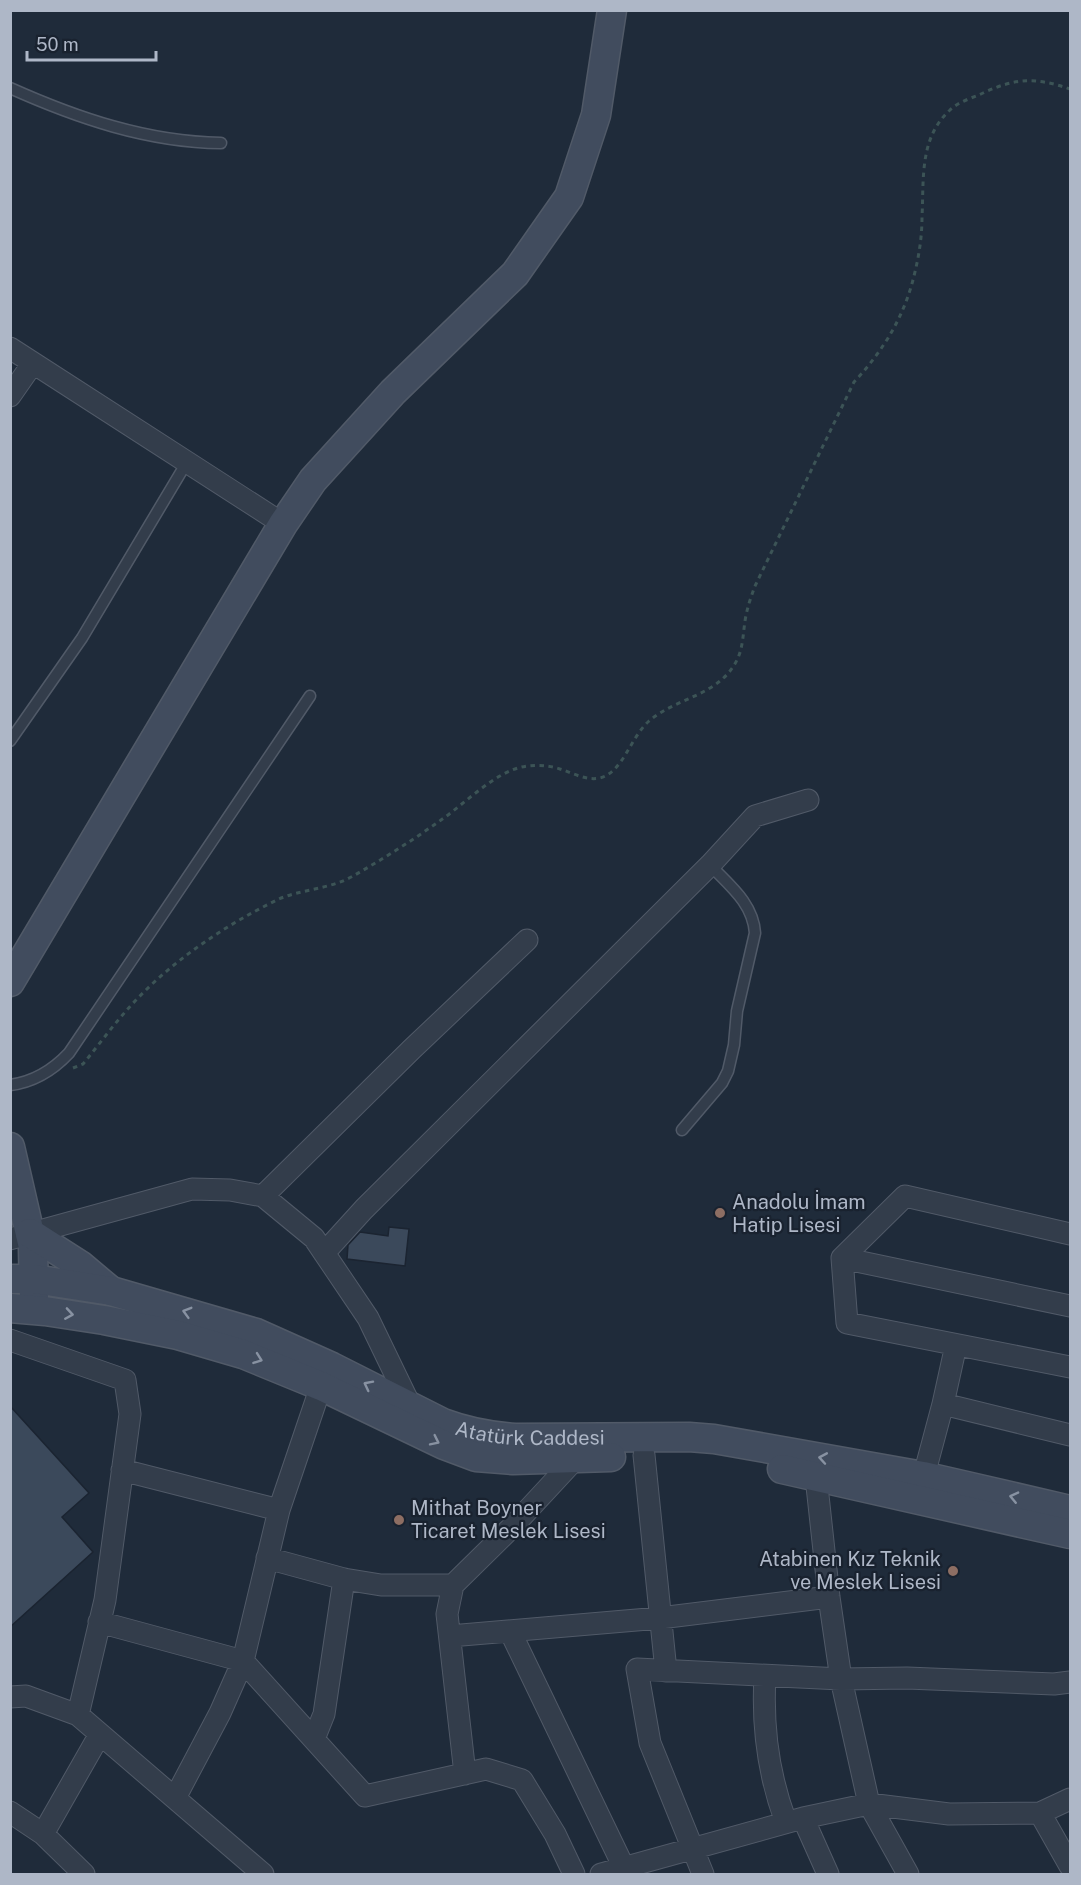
<svg xmlns="http://www.w3.org/2000/svg" width="1081" height="1885" font-family="'Public Sans',sans-serif">
<style>
.building{fill:#3b495b;stroke:#1b2431;stroke-width:1.5}
.lines{fill:none;stroke-linecap:round;stroke-linejoin:round}
.lane-casing{stroke:#515a68;stroke-width:13}
.street-casing{stroke:#515a68;stroke-width:23}
.secondary-casing{stroke:#515a68;stroke-width:31}
.path{stroke:#3c5456;stroke-width:3;stroke-dasharray:4.5 4.5;stroke-linecap:butt}
.lane{stroke:#333d4b;stroke-width:10}
.street{stroke:#333d4b;stroke-width:21}
.secondary{stroke:#414c5e;stroke-width:28}
.oneway{stroke:#8892a2}
.education-dot{fill:#8d6e63;stroke:#19222f;stroke-width:2}
.labels{text-anchor:middle;dominant-baseline:central;stroke-width:4.5;stroke-linejoin:round;paint-order:stroke}
.poi-label{font-size:20px;fill:#aeb7c7;stroke:#19222f;text-anchor:start}
.street-label{font-size:20px;fill:#aeb7c7;stroke:#19222f}
</style>
<rect width="100%" height="100%" fill="#1f2b3a"/>
<path class="building" d="M389 1227 409 1229 405 1266 347 1259 348 1245 360 1232 388 1236Z
M10 1406 89 1493 62 1517 93 1552 10 1627Z"/>
<g class="lines">
<g class="lane-casing">
<path id="lane" d="M10 88C77 118 147 142 221 143
M10 741 82 638 187 462
M10 1085C34 1082 54 1069 69 1053L310 696
M682 1130 722 1083 728 1071 734 1045 737 1011 755 933C753 903 729 885 710 865"/>
</g>
<g class="street-casing">
<path id="street" d="M10 348 283 524
M10 396 33 363
M263 1196 412 1049 527 940
M1070 1234 905 1196 842 1258 847 1323 1070 1367
M10 1239 192 1189 230 1190 263 1196 314 1238 368 1318 411 1407
M324 1253 364 1209 710 865 755 816 808 800
M842 1258 1070 1306
M10 1340 125 1380 130 1414 105 1600 78 1715
M943 1404 1070 1435
M644 1455 666 1671
M122 1470 279 1510
M816 1477 829 1597 841 1679 869 1804 908 1874
M920 1490 943 1404 956 1345
M267 1558 344 1579 381 1585H453
M99 1622 243 1661 365 1796 486 1769 522 1780 555 1834 574 1874
M510 1631 627 1874
M450 1636 660 1618 829 1597
M765 1676C762 1727 768 1774 786 1822
M10 1697 26 1696 78 1715 263 1874
M314 1739 324 1714 344 1579
M465 1774 447 1614 453 1585 512 1527 576 1458
M175 1798 220 1713 243 1661 279 1510 321 1386
M10 1812 43 1834 84 1874
M1040 1813 1070 1866
M803 1818 828 1874
M43 1834 100 1734
M601 1874 803 1818 869 1804 949 1814 1040 1813 1070 1799
M703 1874 650 1743 637 1669 841 1679 907 1678 1054 1684 1070 1682"/>
</g>
<g class="secondary-casing">
<g id="secondary">
<path d="M10 982 283 524 313 480 393 392 515 274 569 197 596 115 612 10"/>
<path d="M10 1147 33 1247 34 1299"/>
<path d="M30 1233 80 1265 111 1291"/>
<path id="s1" d="M10 1279H34L111 1291 256 1333 332 1367 443 1423C467 1432 489 1436 515 1438L689 1437 714 1439 923 1476 1070 1510"/>
<path d="M10 1308 45 1311 104 1320 178 1335 243 1354 321 1386 444 1445 476 1457 513 1460 611 1457"/>
<path d="M782 1469 1070 1534"/>
</g>
</g>
<path class="path" d="M73 1068 83 1064C97 1047 111 1028 126 1011 167 964 223 926 279 899 302 889 331 889 353 876 383 859 413 840 441 820 464 804 486 781 512 770 527 764 545 764 560 769 573 773 586 781 600 778 623 772 630 738 649 721 677 697 719 696 737 660 743 648 743 634 745 621 747 608 751 597 755 586L854 382C883 351 904 317 914 276 919 256 922 237 922 217 924 179 919 138 950 110 958 102 972 98 983 93 1015 78 1036 77 1070 89"/>
<use href="#lane" class="lane"/>
<use href="#street" class="street"/>
<use href="#secondary" class="secondary"/>
</g>
<defs><path id="oneway-chevron" d="M-2-3.5L2.5 0L-2 3.5" fill="none" stroke-width="1.6" stroke-linecap="round" stroke-linejoin="round" transform="scale(1.5)"/></defs>
<g class="oneway">
<use href="#oneway-chevron" transform="translate(187 1312) rotate(-164)"/>
<use href="#oneway-chevron" transform="translate(69 1314) rotate(9)"/>
<use href="#oneway-chevron" transform="translate(258 1359) rotate(20)"/>
<use href="#oneway-chevron" transform="translate(368 1385) rotate(-153)"/>
<use href="#oneway-chevron" transform="translate(435 1441) rotate(26)"/>
<use href="#oneway-chevron" transform="translate(823 1458) rotate(-170)"/>
<use href="#oneway-chevron" transform="translate(1014 1497) rotate(-167)"/>
</g>
<g class="education-dot">
<circle cx="720" cy="1213" r="6"/>
<circle cx="399" cy="1520" r="6"/>
<circle cx="953" cy="1571" r="6"/>
</g>
<g class="labels">
<g class="poi-label">
<text x="732" y="1202">Anadolu İmam<tspan x="732" dy="23">Hatip Lisesi</tspan></text>
<text x="411" y="1508">Mithat Boyner<tspan x="411" dy="23">Ticaret Meslek Lisesi</tspan></text>
<text x="941" y="1559" text-anchor="end">Atabinen Kız Teknik<tspan x="941" dy="23">ve Meslek Lisesi</tspan></text>
</g>
<g class="street-label">
<text stroke="none"><textPath href="#s1" startOffset="549">Atatürk Caddesi</textPath></text>
</g>
</g>
<rect width="1081" height="1885" fill="none" stroke="#aeb7c7" stroke-width="24"/>
<path d="M27 51v9h129v-9" fill="none" stroke="#aeb7c7" stroke-width="3"/>
<text x="36" y="51" font-size="18" fill="#aeb7c7" stroke="#19222f" stroke-width="4.5" paint-order="stroke">50 m</text>
</svg>
